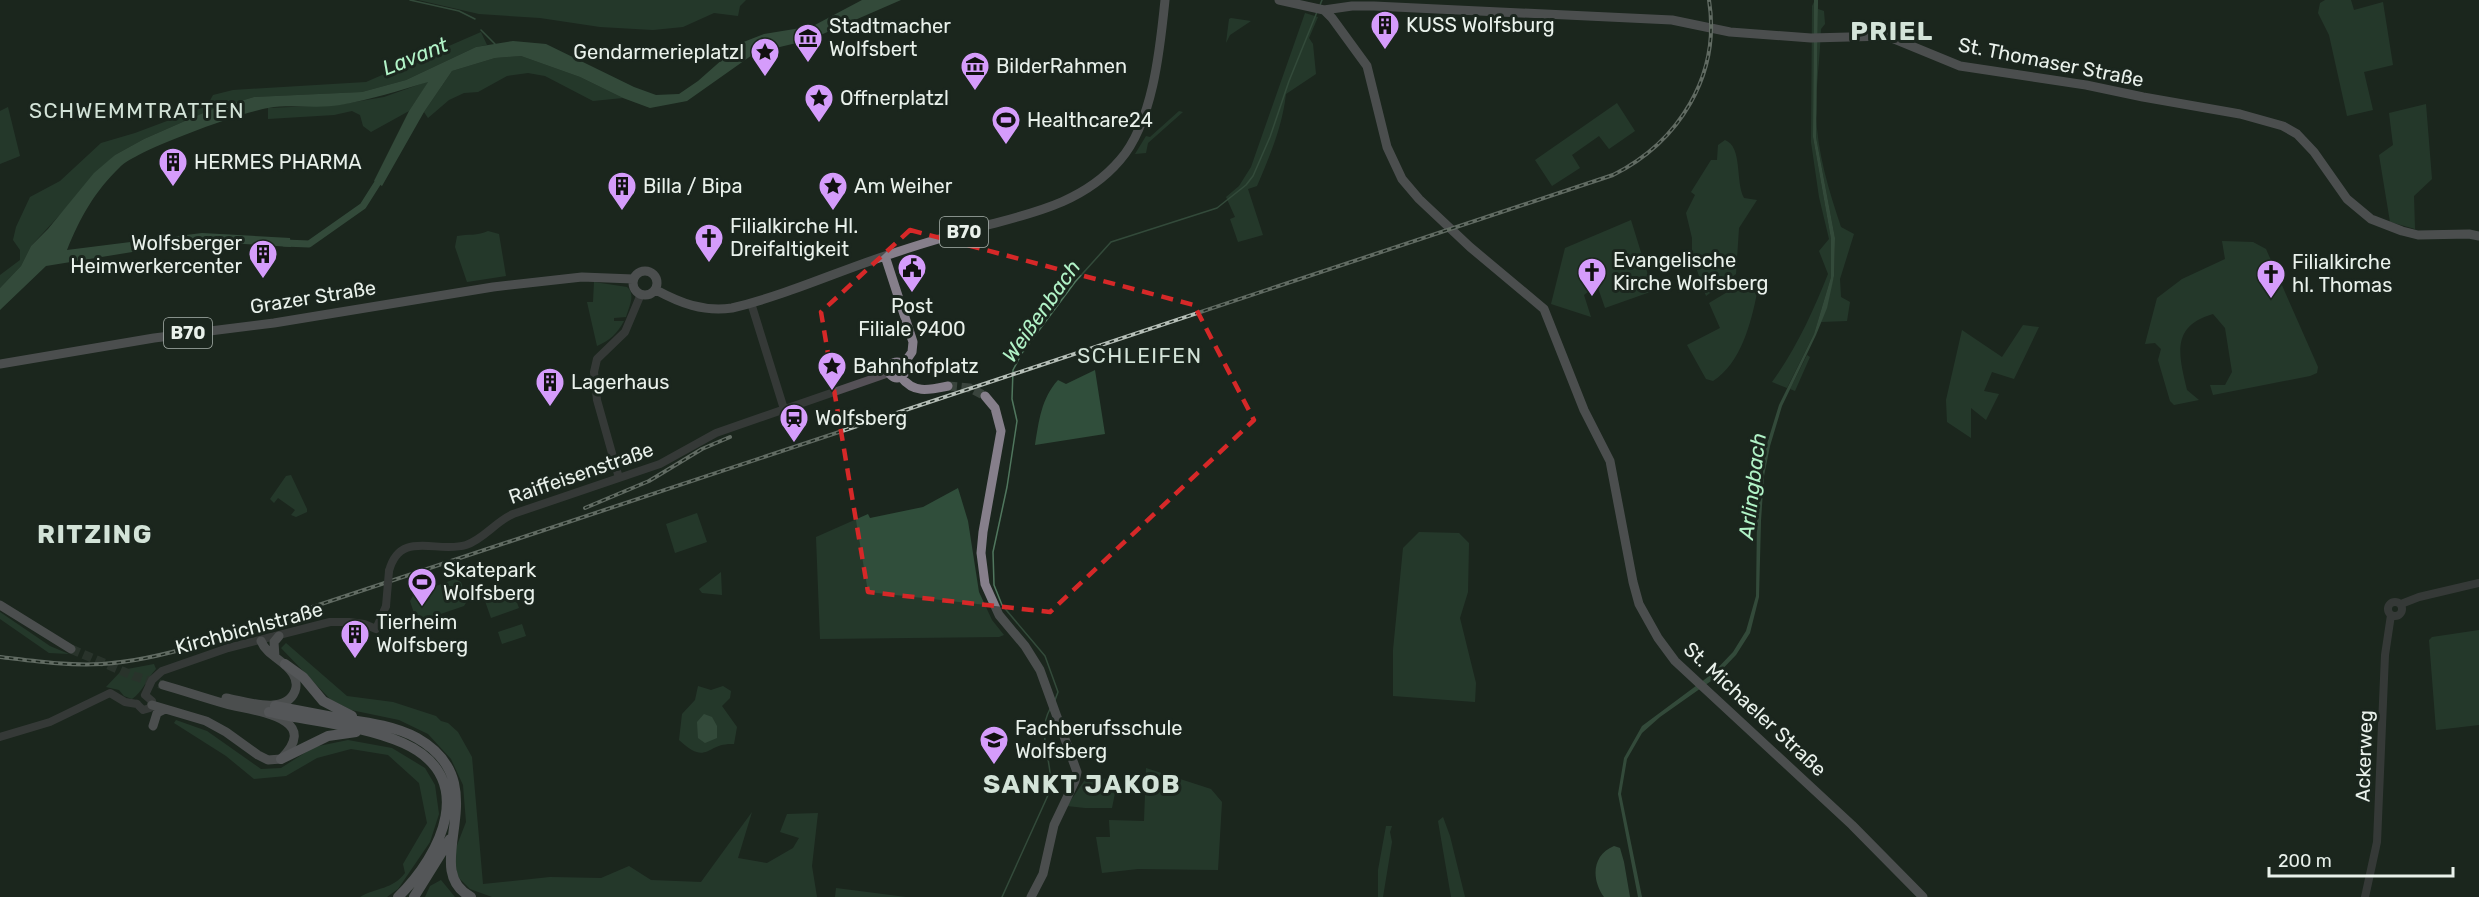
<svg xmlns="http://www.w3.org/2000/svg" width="2479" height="897" font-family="Rubik,sans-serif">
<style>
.green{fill:#304e3b}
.water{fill:#50775e}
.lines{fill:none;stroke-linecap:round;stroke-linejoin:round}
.stream{stroke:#50775e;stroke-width:1.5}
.canal{stroke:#50775e;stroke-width:7}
.major-tunnel{stroke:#3a443d;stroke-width:9;stroke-dasharray:9 4.5;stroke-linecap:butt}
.minor{stroke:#555157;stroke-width:8}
.major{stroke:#867f8b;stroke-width:9}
.highway{stroke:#99919f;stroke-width:10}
.rail-casing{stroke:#b5beb7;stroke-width:4}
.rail{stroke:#1b261e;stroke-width:1.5;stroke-dasharray:4.5;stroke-linecap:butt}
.minor-bridge{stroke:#555157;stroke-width:8}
.marked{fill:none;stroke:#d62828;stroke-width:4.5;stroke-dasharray:12 8;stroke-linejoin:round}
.labels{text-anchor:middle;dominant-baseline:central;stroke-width:6;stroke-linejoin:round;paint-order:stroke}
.shield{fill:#1b261e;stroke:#abb4ae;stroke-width:1.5}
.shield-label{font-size:18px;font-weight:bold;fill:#e9f1eb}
.poi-label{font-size:20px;fill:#e9f1eb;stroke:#1b261e;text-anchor:start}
.street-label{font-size:20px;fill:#e9f1eb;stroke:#1b261e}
.water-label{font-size:21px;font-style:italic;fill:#b1f3c7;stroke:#1b261e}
.neighbourhood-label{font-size:21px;letter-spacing:1.5px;fill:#d3e3d8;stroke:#1b261e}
.district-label{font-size:26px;font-weight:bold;letter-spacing:1.5px;fill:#d3e3d8;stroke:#1b261e}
</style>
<rect width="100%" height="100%" fill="#1b261e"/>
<path class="green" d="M418 0H746L740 6 738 16 714 13 683 27 653 30 600 27 540 18 479 14Z
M2325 0H2351L2354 10 2383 2 2393 65 2364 72 2373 110 2347 116 2329 35 2318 13 2320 3Z
M1814 2 1813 137 1831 239V277L1814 334 1787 388 1772 382C1796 349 1813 312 1828 274L1819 251 1829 239 1819 197 1811 142 1812 6Z
M1818 9 1824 11 1825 24 1821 29C1820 57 1816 86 1816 113 1817 152 1829 191 1841 227L1854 234 1840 279 1841 297 1850 302 1847 321 1821 322 1834 276 1835 238 1816 137Z
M1305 13 1318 17 1309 38 1313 44 1316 74 1286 94C1282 128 1270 155 1257 186L1248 189 1263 235 1238 242 1230 219 1235 217 1226 197 1239 186 1251 167Z
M1231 18 1251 21 1230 35 1226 43 1229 19Z
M481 32 487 45 476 47 406 80 362 92 254 97 210 110 144 139 115 155 31 246 21 266 0 288V275L20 260V250L13 240 16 227 30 197 60 181 101 143 135 133 207 106 213 95 233 90 366 82Z
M521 56 580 77 623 98 593 101 545 76 528 73 507 76 478 92 464 93 449 100 428 118 424 112 452 71 495 58Z
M429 81 409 111 371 132 363 126 360 115 352 111 334 115 268 119V108L337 105 384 97Z
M1617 103 1635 131 1609 149 1599 136 1572 155 1580 168 1552 186 1535 160Z
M2426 104 2432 179 2414 196 2415 229 2390 222 2379 155 2393 145 2389 113Z
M8 107 20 156 0 164V111Z
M1179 111 1183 112 1148 143 1146 153 1135 154 1146 136 1150 137Z
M1725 140C1743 147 1735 182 1744 198L1757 200 1739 228 1736 274 1706 296 1692 256V238L1686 213 1695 195 1691 192 1711 160H1717L1718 145Z
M1631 220 1653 291 1605 308 1597 285 1584 295 1591 317 1551 304 1565 248Z
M488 231 499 234 506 276 467 282 455 247 457 236C468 234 478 236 488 231Z
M2222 241 2253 242 2266 249 2318 367 2317 373 2310 376 2213 395 2210 385H2225L2232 372 2225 328 2213 314C2170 326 2179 356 2187 390L2199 400 2174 405 2170 401 2158 360 2161 349 2155 343 2145 344 2157 298 2182 279 2225 259Z
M594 282 627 287C636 294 629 307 626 317L614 318V321H624C617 334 610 340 597 346L587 302H593Z
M1734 288 1757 293C1751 323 1741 363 1713 381L1706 379 1687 345 1720 328 1709 303Z
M2023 325 2039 327 2014 379 1992 372 1984 391 1999 394 1986 420 1971 408V438L1947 422 1946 400 1962 330 2002 357Z
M1807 355 1810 357 1795 391 1790 389Z
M1095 370 1105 434 1035 445C1039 421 1041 399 1058 380L1066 384Z
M291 475 307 509V512L296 517 291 515 295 510 278 498 274 503 270 499 286 476Z
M958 488 968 521 979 592 992 620 1004 635 999 637 820 639 816 537 868 514 870 518 923 507Z
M697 513 707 542 675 553 666 524Z
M1419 532 1459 533 1469 543 1468 592 1460 618 1476 683 1475 702 1393 696V650L1403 548Z
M721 572 722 595 702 593 699 589Z
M455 579 461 582 467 601 464 606 423 620 415 616 410 601 414 594Z
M513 592 519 608 491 618 485 601Z
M0 612 50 646 69 654 49 653 0 619Z
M522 624 526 636 502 644 498 632Z
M2479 630V725L2436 730 2429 640 2432 637Z
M286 643 347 696 393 702 436 716 441 721 448 723 458 732 472 757 483 884 550 877 601 878 629 866 651 880 701 882 752 812 738 858 767 863 793 848 799 838 780 832 787 814 818 813 812 866 817 897H492L470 889 457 876 454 853 466 822 463 785 451 759 428 734 399 720 351 710 330 699 281 648Z
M154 664 156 669C147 678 142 693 132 699L124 696 119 690 106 687 122 670Z
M698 686 711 690 723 686 731 691 730 698 722 706 737 727 734 744C706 742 708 767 679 740L682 714 695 700Z
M176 720 207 731 261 769 281 768 314 747 348 740 392 748 425 768 435 785 439 814 430 842 398 889 387 897H360C377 887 392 890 405 873L403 864 427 823 419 783 388 755 351 749 317 758 286 776 254 779 226 756 174 723Z
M1146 768 1211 789 1222 802 1218 870 1138 869 1102 873 1096 837H1110L1109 820 1144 821Z
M1086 778 1111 779 1116 788 1112 808H1085L1067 806Z
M1443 817 1450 836 1465 897H1451L1438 821Z
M1386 826H1392L1390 832 1392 842 1383 897H1378V870Z
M441 880 455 897H425L430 886Z
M836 888 906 897H835Z"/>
<path class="water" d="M862 0H901L809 40 755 53 687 101 650 108 623 98 580 77 521 56 495 58 452 71 424 112 382 186 374 181 409 111 428 82C398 91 372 99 340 105 317 109 291 104 268 108 240 113 139 149 120 167 94 192 80 218 67 250L202 233 290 238 291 247 200 241 46 266 0 310V288L21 266 31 246 48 229 94 173 115 155 144 139 210 110 254 97 362 92 406 80 476 47 513 41 546 44 634 87 656 95 679 94 698 81 741 43 764 34 813 26Z
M1814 0H1818V3L1816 137 1835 238 1834 276 1827 308 1816 335 1782 406 1770 446 1764 476 1761 521 1759 597 1750 633 1736 655 1711 681 1660 717 1642 733 1627 759 1621 794 1642 897H1638L1618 794 1624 758 1642 726 1712 674 1733 652 1746 631 1756 596 1757 519 1766 447 1779 405 1814 334 1831 277V239L1813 137Z
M704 714 712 717 717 726V738L705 743 698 738 697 722Z
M1614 846 1620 848 1624 862 1630 897H1604C1591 879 1592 855 1614 846Z"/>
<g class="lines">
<path class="stream" d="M410 0 459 11 475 19
M1320 5 1322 0
M481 30 495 44
M1055 700 1058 692 1045 656 1002 605 994 585 993 552 1007 487 1017 421 1012 399 1013 370 1022 353 1075 282 1111 242 1217 208 1246 185 1253 176 1270 137 1289 81 1317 12
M1002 897 1049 793C1056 766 1035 736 1050 709"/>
<path class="canal" d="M284 243 309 244 363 206 382 176"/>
<path class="major-tunnel" d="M948 386 970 388 985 396
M71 649 134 676 163 685"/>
<path class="minor" d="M751 303 784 409
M619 478 597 400 594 372 597 359 625 332 641 294
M389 571C400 529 437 554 466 545 484 539 495 522 513 514L660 464 716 433 889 373
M2388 609a7 7 0 1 1 14 0a7 7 0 1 1-14 0Z
M2401 604 2419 597 2479 583
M145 695 152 680 162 671 228 648 330 622H349L364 624 376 629 386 606
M137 704 143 710 150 708 152 701 145 695
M0 737 50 722 110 693 125 702 137 704
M2365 897 2377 842 2385 655 2391 615"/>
<path class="major" d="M1279 0 1324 10 1332 18 1367 66 1387 147 1402 179 1419 199 1470 247 1544 309 1584 410 1610 461 1633 582 1639 604 1658 638 1675 661 1852 825 1923 897
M1324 10 1352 6H1374L1672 20 1730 32 1811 38 1887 36 1960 66 2086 85 2143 97 2240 114 2283 126 2297 134 2314 152 2347 199 2371 219 2402 231 2418 235 2469 234 2479 236
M885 256 913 342 912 352 903 365
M633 283a12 12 0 1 1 24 0a12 12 0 1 1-24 0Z
M656 290C680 303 703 312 732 308 787 295 838 271 891 254 923 243 955 234 988 225 1037 212 1085 201 1120 160 1153 122 1160 49 1165 0
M889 370a8 8 0 1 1 16 0a8 8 0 1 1-16 0Z
M0 364 154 338 274 323 493 287 582 277 633 279
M901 377C914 394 929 390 948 386
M985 396 995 408 1001 431 983 532 981 553 985 584 999 615 1025 646 1040 670 1077 772 1075 781 1054 825 1043 874 1031 897
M0 605 71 649
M275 657 274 642 279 636
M226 698C245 701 285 716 295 691 297 686 296 679 293 674 285 660 267 656 261 641
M152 705 206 721 226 732 258 755 268 760 281 759C324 716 251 711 226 704 205 698 184 691 163 685
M153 726 157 713 165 709"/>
<path class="highway" d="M285 664 303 677 323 701 352 716
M275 706C296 710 317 714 338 718 364 722 393 725 417 738 500 785 416 868 471 897
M269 712C312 722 362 725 403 743 479 777 442 854 398 897
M281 759 328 736 356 732
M414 897 450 839"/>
<g class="rail-casing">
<path id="rail" d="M585 508 649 481 702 449 730 437
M0 657C34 661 68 666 102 664 135 662 167 654 198 645L1613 175C1679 142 1721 75 1709 0"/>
</g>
<use href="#rail" class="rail"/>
<path class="minor-bridge" d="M386 606 389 571"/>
</g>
<path d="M0 0H2479V897H0ZM910 230 1194 305 1254 420 1050 612 868 592 821 312Z" fill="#1b261e" fill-opacity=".55" fill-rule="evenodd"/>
<path class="marked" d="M910 230 1194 305 1254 420 1050 612 868 592 821 312Z"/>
<defs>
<g id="building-pin" transform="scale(1.5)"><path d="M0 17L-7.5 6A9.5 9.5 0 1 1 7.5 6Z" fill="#d59cfb" stroke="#1b261e"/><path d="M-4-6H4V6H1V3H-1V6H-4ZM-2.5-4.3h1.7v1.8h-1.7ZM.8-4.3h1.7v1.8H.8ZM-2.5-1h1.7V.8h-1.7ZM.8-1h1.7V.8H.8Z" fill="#111"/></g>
<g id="museum-pin" transform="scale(1.5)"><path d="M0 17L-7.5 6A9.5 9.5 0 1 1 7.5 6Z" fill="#d59cfb" stroke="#1b261e"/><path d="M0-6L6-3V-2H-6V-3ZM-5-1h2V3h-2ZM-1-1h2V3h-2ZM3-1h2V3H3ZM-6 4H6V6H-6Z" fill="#111"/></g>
<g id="sight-pin" transform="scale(1.5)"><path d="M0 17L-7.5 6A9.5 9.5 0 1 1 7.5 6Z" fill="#d59cfb" stroke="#1b261e"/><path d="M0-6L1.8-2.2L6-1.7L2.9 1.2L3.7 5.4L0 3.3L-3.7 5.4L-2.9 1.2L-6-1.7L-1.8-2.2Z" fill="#111"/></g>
<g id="stadium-pin" transform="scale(1.5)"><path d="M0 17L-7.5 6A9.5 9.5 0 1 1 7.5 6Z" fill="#d59cfb" stroke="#1b261e"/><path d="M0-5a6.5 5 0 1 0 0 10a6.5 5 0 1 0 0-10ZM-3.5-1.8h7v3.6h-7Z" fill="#111"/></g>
<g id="church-pin" transform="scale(1.5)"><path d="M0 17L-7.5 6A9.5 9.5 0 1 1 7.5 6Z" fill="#d59cfb" stroke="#1b261e"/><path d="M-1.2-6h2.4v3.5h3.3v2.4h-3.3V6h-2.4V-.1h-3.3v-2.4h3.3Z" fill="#111"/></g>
<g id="civic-pin" transform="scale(1.5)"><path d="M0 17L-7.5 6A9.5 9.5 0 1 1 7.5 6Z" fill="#d59cfb" stroke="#1b261e"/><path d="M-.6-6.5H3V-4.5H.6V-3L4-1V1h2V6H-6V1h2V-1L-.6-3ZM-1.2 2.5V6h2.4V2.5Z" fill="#111"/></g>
<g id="station-pin" transform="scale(1.5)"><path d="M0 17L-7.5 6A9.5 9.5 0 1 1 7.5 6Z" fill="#d59cfb" stroke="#1b261e"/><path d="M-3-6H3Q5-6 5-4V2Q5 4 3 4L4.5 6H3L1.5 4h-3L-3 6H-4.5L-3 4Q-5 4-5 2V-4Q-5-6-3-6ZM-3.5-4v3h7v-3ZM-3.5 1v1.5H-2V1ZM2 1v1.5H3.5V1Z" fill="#111"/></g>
<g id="school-pin" transform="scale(1.5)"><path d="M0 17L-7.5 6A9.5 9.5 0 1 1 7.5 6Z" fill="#d59cfb" stroke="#1b261e"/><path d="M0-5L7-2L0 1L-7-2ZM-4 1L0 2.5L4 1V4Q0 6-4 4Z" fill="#111"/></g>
</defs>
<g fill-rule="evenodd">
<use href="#building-pin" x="1385" y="25"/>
<use href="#museum-pin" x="808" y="38"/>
<use href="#sight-pin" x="765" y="52"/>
<use href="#museum-pin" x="975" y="66"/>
<use href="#sight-pin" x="819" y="98"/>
<use href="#stadium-pin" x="1006" y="120"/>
<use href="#building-pin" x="173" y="162"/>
<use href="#building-pin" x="622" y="186"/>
<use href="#sight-pin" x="833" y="186"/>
<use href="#church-pin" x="709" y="238"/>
<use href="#building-pin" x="263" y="254"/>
<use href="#civic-pin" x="912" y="268"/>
<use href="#church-pin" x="1592" y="272"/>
<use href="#church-pin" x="2271" y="274"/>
<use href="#sight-pin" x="832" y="366"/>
<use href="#building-pin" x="550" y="382"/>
<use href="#station-pin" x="794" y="418"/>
<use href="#stadium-pin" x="422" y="582"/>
<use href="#building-pin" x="355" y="634"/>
<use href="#school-pin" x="994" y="740"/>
</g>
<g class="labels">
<g class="shield">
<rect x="940" y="217" width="48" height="30" rx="4.5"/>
<rect x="164" y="318" width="48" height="30" rx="4.5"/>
</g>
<g class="shield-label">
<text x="964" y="232">B70</text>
<text x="188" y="333">B70</text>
</g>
<g class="poi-label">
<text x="1406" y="25">KUSS Wolfsburg</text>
<text x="829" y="26">Stadtmacher<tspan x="829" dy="23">Wolfsbert</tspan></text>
<text x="744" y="52" text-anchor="end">Gendarmerieplatzl</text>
<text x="996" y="66">BilderRahmen</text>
<text x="840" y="98">Offnerplatzl</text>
<text x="1027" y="120">Healthcare24</text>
<text x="194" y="162">HERMES PHARMA</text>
<text x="643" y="186">Billa / Bipa</text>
<text x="854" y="186">Am Weiher</text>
<text x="730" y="226">Filialkirche Hl.<tspan x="730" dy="23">Dreifaltigkeit</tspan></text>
<text x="242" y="243" text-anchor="end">Wolfsberger<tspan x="242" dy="23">Heimwerkercenter</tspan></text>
<text x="1613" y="260">Evangelische<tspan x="1613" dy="23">Kirche Wolfsberg</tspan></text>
<text x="2292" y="262">Filialkirche<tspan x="2292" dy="23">hl. Thomas</tspan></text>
<text x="912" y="306" text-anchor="middle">Post<tspan x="912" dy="23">Filiale 9400</tspan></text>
<text x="853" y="366">Bahnhofplatz</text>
<text x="571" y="382">Lagerhaus</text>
<text x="815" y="418">Wolfsberg</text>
<text x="443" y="570">Skatepark<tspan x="443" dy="23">Wolfsberg</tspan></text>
<text x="376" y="622">Tierheim<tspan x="376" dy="23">Wolfsberg</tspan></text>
<text x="1015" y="728">Fachberufsschule<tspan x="1015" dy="23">Wolfsberg</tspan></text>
</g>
<g class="street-label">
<text transform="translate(2051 62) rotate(11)">St. Thomaser Straße</text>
<text transform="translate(313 297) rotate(-9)">Grazer Straße</text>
<text transform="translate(581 473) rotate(-19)">Raiffeisenstraße</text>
<text transform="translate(249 628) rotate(-15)">Kirchbichlstraße</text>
<text transform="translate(1755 709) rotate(43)">St. Michaeler Straße</text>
<text transform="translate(2364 756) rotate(-88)">Ackerweg</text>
</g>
<g class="water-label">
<text transform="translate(415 56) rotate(-22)">Lavant</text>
<text transform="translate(1041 311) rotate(-55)">Weißenbach</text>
<text transform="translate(1752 486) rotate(-83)">Arlingbach</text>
</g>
<g class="neighbourhood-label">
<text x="137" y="110">SCHWEMMTRATTEN</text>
<text x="1140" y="355">SCHLEIFEN</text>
</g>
<g class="district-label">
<text x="1892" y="31">PRIEL</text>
<text x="95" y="534">RITZING</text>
<text x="1082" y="784">SANKT JAKOB</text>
</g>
</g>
<path d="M2269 867v9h184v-9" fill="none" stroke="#e9f1eb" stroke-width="3"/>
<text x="2278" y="867" font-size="18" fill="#e9f1eb" stroke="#1b261e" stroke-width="4.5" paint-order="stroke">200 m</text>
</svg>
